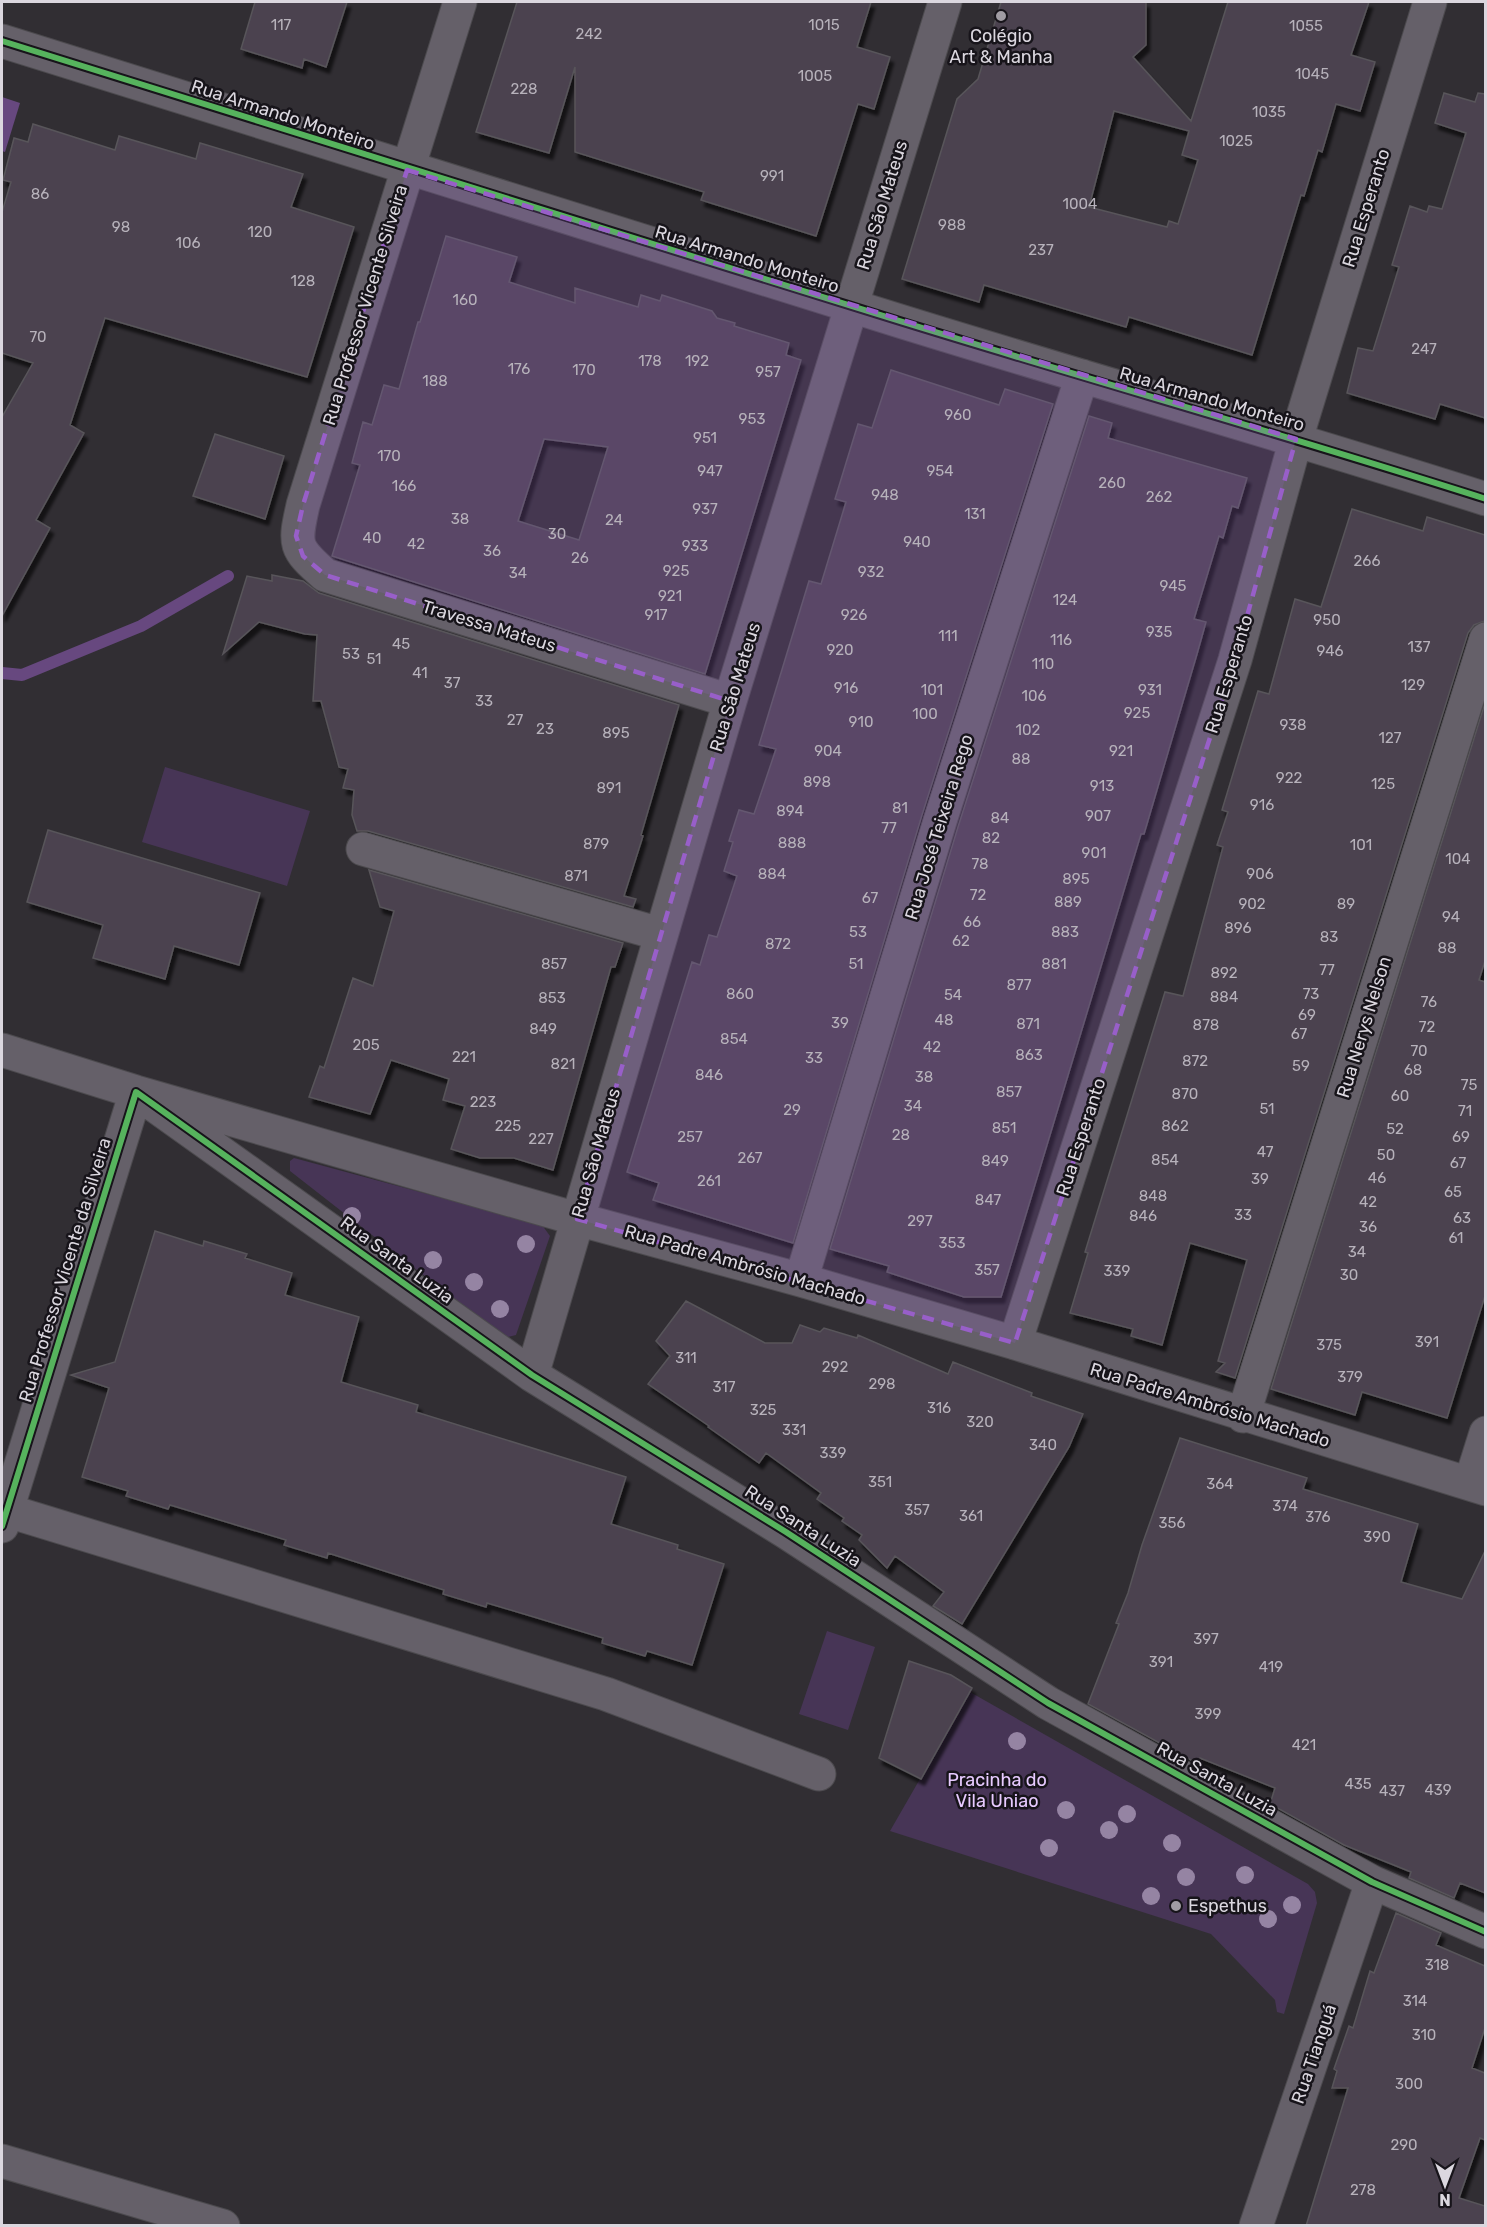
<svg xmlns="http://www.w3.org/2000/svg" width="1487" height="2227" font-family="Rubik,sans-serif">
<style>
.green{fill:#473556}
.water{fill:#67487f}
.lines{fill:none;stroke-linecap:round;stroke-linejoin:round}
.stream{stroke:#67487f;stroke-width:12}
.building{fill:#4b4350;stroke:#58555a;stroke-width:1.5;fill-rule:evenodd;filter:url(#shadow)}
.minor-casing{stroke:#4c4a4e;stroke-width:35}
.minor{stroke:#656069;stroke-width:33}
.cycleway-casing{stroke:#17141a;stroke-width:10}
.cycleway{stroke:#56b35d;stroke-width:6}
.tree{fill:#9584a3}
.marked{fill:#985fc9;fill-opacity:0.2;stroke:#985fc9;stroke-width:4.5;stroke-dasharray:12 8;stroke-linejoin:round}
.poi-dot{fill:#a09ca3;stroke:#17141a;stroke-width:2}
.labels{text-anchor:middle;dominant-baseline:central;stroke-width:5;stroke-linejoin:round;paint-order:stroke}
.number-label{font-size:15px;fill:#b7b2bb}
.poi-label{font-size:18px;fill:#dbd7df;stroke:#17141a}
.street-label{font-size:18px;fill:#dbd7df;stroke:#17141a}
.park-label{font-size:18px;fill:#e7caff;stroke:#17141a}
</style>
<defs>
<filter id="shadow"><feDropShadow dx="3.5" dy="6" stdDeviation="1.5" flood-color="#0009"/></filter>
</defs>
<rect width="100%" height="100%" fill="#312e33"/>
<path class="green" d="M165 767 310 811 287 886 142 842Z
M294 1158 542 1225 550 1236 516 1335 504 1338 290 1171V1161Z
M827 1631 875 1647 848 1730 799 1714Z
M970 1692 1308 1884 1315 1892 1317 1903 1284 2014 1277 2012 1275 2000 1211 1934 890 1831Z"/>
<path class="water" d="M2 97 20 103 5 152 2 151Z"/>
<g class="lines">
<path class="stream" d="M2 673 22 675 141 626 228 576"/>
</g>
<path class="building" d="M255 2H347L326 67 304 59 302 68 241 49Z
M517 2H871L857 47 890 57 874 109 858 104 816 236 701 200 704 192 575 152V67L549 153 476 132Z
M1001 2H1146V45L1133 57 1191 121 1228 2H1369L1351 55 1375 62 1360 111 1336 104 1322 152 1318 150 1304 196 1301 195 1252 355 1129 317 1126 327 984 285 979 302 902 279 957 99 978 79ZM1114 111 1189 131 1182 155 1198 160 1178 224 1169 221 1167 227 1089 207Z
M1444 93 1475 102 1478 93 1485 94V418L1440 404 1435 419 1347 393 1358 348 1373 351 1399 267 1392 265 1410 206 1427 212 1429 206 1442 209 1466 133 1435 123Z
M33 124 115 150 119 136 196 159 200 143 303 174 291 207 354 227 307 377 105 318 70 425 84 433 36 520 50 528 2 616V417L33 363 2 353V212L11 182 3 180 14 138 28 142Z
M446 236 517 257 509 282 575 303V288L638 307 641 295 660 301 662 295 712 311 717 318 735 323 734 326 789 343 786 355 801 360 705 674 332 556 360 465 352 463 363 422 372 425 384 385 399 389 418 322H420ZM544 439 608 447 579 540 518 521Z
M891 370 999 405 1005 389 1053 404 922 815 793 1243 653 1200 659 1183 627 1172 692 962 700 965 709 935 717 937 737 876 724 871 733 842 729 841 739 810 754 814 776 749 759 745 809 581 821 584 846 502 835 499 858 424 872 428Z
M1089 416 1112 423 1108 438 1247 478 1238 508 1232 506 1223 538 1219 536 1194 619 1206 622 1197 654 1144 834H1141L1001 1297H964L887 1272 889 1266 830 1249 958 827Z
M215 434 284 456 265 519 193 496Z
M1352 509 1423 531 1427 517 1485 535V621L1474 625 1468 633 1235 1378 1216 1372 1225 1363 1218 1361 1247 1260 1190 1243 1162 1345 1131 1336 1133 1329 1070 1313 1088 1253 1085 1252 1165 992 1183 996 1223 847 1217 845 1228 812 1222 810 1258 691 1269 694 1295 599 1321 607Z
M272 575 303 581 319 593 679 705 641 835 643 836 624 896 636 899 633 907 368 831H357L352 815 354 790 343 788 348 769 339 767 321 701H313L317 635 305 634 259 622 223 654 247 576 272 581Z
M1485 703V961L1479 980 1485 982V1296L1447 1418 1362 1392 1355 1415 1271 1389Z
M48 830 260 893 239 965 174 946 165 979 93 958 103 925 27 902Z
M369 870 623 943 615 967H611L553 1170 514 1158H480L451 1149 465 1106 443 1100 449 1079 391 1060 370 1114 309 1097 320 1066 324 1068 353 978 373 986 394 911 380 907Z
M155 1231 203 1246 204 1241 247 1254 245 1258 292 1273 285 1295 359 1317 341 1382 418 1405 416 1412 626 1477 611 1524 678 1545 677 1549 724 1564 692 1665 647 1651 645 1656 602 1643 603 1638 534 1617 487 1603 486 1607 443 1594 444 1590 328 1553 327 1558 284 1545 286 1540 170 1505 168 1509 126 1496 128 1491 82 1477 109 1388 71 1375 115 1362Z
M686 1301 765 1343H792L800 1325 820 1332 824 1328 857 1338 858 1335 948 1374 953 1362 1032 1393 1031 1396 1083 1414 1069 1447 962 1624 933 1606 944 1592 895 1556 887 1568 859 1540 862 1535 842 1521 844 1518 817 1499 821 1493 766 1453 759 1463 708 1427 709 1426 648 1384 670 1356 656 1341Z
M1180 1438 1307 1478 1303 1489 1418 1524 1401 1582 1462 1599 1485 1551V1893L1460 1883 1454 1898 1409 1878 1411 1872 1344 1845 1270 1804 1275 1788 1200 1758 1198 1764 1088 1704 1119 1624 1116 1623 1128 1593 1142 1545Z
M909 1661 951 1675 972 1688 921 1779 879 1758Z
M1396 1913 1441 1933 1436 1945 1485 1966V2028L1472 2068 1485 2073V2140L1480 2138 1459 2198 1485 2206V2226H1306L1348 2088H1332L1337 2071 1334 2069 1349 2026 1353 2028 1370 1971 1374 1973Z"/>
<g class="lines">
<g class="minor-casing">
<path id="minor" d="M460 2 303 505C294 545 294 548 325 575L730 701
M2 41C302 136 602 231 903 322 1097 382 1292 437 1486 499
M363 849 660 934
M2 1050 136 1092 577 1219 801 1280 1015 1343 1486 1489
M801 1280 940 821 1082 376
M1015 1343 1235 660 1296 439 1430 2
M532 1375 730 701 945 2
M1243 1416 1486 639
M1470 1484 1486 1433
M2 1509 606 1694 819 1774
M2 1526 136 1092 532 1375 786 1532 1048 1703 1372 1882 1486 1932
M2 2161 223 2226
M1256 2226 1372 1882"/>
</g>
<use href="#minor" class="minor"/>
<g class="cycleway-casing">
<path id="cycleway" d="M2 41C302 136 602 231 903 322 1097 382 1292 437 1486 499
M2 1526 136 1092 532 1375 786 1532 1048 1703 1372 1882 1486 1932"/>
</g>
<use href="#cycleway" class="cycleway"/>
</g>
<g class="tree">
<circle cx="352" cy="1216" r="9"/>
<circle cx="526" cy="1244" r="9"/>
<circle cx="433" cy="1260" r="9"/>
<circle cx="474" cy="1282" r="9"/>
<circle cx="500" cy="1309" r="9"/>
<circle cx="1017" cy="1741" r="9"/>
<circle cx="1066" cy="1810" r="9"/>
<circle cx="1127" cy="1814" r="9"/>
<circle cx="1109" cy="1830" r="9"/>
<circle cx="1172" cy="1843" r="9"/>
<circle cx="1049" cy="1848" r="9"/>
<circle cx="1245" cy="1875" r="9"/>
<circle cx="1186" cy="1877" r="9"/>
<circle cx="1151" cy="1896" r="9"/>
<circle cx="1292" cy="1905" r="9"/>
<circle cx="1268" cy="1919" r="9"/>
</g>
<path class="marked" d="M407 170 1296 439 1235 660 1015 1343 577 1219 730 701 325 575 303 556 296 536 303 505Z"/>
<g class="poi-dot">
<circle cx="1001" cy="16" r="6"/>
<circle cx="1176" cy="1906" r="6"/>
</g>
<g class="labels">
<g class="number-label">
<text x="281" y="25">117</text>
<text x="824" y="25">1015</text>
<text x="1306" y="26">1055</text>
<text x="589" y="34">242</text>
<text x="1312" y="74">1045</text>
<text x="815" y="76">1005</text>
<text x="524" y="89">228</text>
<text x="1269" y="112">1035</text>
<text x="1236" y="141">1025</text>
<text x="772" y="176">991</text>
<text x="40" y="194">86</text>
<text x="1080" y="204">1004</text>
<text x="952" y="225">988</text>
<text x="121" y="227">98</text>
<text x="260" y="232">120</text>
<text x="188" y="243">106</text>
<text x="1041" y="250">237</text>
<text x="303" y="281">128</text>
<text x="465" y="300">160</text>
<text x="38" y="337">70</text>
<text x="1424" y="349">247</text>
<text x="650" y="361">178</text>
<text x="697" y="361">192</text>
<text x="519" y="369">176</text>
<text x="584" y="370">170</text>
<text x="768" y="372">957</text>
<text x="435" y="381">188</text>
<text x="958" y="415">960</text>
<text x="752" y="419">953</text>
<text x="705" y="438">951</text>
<text x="389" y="456">170</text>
<text x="710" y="471">947</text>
<text x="940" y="471">954</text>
<text x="1112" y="483">260</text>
<text x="404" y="486">166</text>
<text x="885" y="495">948</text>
<text x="1159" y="497">262</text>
<text x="705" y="509">937</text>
<text x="975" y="514">131</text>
<text x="460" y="519">38</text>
<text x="614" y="520">24</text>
<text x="557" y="534">30</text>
<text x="372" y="538">40</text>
<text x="917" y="542">940</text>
<text x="416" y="544">42</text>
<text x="695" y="546">933</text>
<text x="492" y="551">36</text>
<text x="580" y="558">26</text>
<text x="1367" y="561">266</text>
<text x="676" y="571">925</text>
<text x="871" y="572">932</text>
<text x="518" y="573">34</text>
<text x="1173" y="586">945</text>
<text x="670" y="596">921</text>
<text x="1065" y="600">124</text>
<text x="656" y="615">917</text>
<text x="854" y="615">926</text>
<text x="1327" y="620">950</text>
<text x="1159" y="632">935</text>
<text x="948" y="636">111</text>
<text x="1061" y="640">116</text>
<text x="401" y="644">45</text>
<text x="1419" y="647">137</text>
<text x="840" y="650">920</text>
<text x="1330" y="651">946</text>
<text x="351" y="654">53</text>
<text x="374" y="659">51</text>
<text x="1043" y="664">110</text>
<text x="420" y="673">41</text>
<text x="452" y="683">37</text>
<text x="1413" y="685">129</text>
<text x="846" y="688">916</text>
<text x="932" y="690">101</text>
<text x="1150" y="690">931</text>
<text x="1034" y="696">106</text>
<text x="484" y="701">33</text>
<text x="1137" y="713">925</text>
<text x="925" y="714">100</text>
<text x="515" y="720">27</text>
<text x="861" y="722">910</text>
<text x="1293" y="725">938</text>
<text x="545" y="729">23</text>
<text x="1028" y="730">102</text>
<text x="616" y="733">895</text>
<text x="1390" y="738">127</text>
<text x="828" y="751">904</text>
<text x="1121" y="751">921</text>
<text x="1021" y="759">88</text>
<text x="1289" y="778">922</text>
<text x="817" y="782">898</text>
<text x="1383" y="784">125</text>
<text x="1102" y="786">913</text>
<text x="609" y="788">891</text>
<text x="1262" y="805">916</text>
<text x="900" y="808">81</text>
<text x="790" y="811">894</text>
<text x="1098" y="816">907</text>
<text x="1000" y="818">84</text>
<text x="889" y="828">77</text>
<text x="991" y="838">82</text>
<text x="792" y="843">888</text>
<text x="596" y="844">879</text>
<text x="1361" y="845">101</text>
<text x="1094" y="853">901</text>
<text x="1458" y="859">104</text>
<text x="980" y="864">78</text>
<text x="772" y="874">884</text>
<text x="1260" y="874">906</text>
<text x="576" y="876">871</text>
<text x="1076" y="879">895</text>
<text x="978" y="895">72</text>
<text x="870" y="898">67</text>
<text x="1068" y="902">889</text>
<text x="1252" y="904">902</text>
<text x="1346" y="904">89</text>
<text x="1451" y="917">94</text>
<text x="972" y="922">66</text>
<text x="1238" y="928">896</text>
<text x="858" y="932">53</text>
<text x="1065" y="932">883</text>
<text x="1329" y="937">83</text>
<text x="961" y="941">62</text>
<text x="778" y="944">872</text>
<text x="1447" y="948">88</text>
<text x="554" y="964">857</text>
<text x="856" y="964">51</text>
<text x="1054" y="964">881</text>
<text x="1327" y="970">77</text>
<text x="1224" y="973">892</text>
<text x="1019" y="985">877</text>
<text x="740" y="994">860</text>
<text x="1311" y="994">73</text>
<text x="953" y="995">54</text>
<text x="1224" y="997">884</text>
<text x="552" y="998">853</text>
<text x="1429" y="1002">76</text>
<text x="1307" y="1015">69</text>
<text x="944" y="1020">48</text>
<text x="840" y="1023">39</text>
<text x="1028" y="1024">871</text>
<text x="1206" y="1025">878</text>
<text x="1427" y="1027">72</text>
<text x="543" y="1029">849</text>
<text x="1299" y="1034">67</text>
<text x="734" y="1039">854</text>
<text x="366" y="1045">205</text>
<text x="932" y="1047">42</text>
<text x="1419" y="1051">70</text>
<text x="1029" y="1055">863</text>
<text x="464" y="1057">221</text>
<text x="814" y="1058">33</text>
<text x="1195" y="1061">872</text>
<text x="563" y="1064">821</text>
<text x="1301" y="1066">59</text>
<text x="1413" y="1070">68</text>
<text x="709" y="1075">846</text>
<text x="924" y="1077">38</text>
<text x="1469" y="1085">75</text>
<text x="1009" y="1092">857</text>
<text x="1185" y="1094">870</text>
<text x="1400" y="1096">60</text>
<text x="483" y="1102">223</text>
<text x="913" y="1106">34</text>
<text x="1267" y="1109">51</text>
<text x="792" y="1110">29</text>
<text x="1465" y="1111">71</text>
<text x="508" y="1126">225</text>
<text x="1175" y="1126">862</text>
<text x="1004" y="1128">851</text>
<text x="1395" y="1129">52</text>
<text x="901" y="1135">28</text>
<text x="690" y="1137">257</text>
<text x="1461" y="1137">69</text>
<text x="541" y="1139">227</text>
<text x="1265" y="1152">47</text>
<text x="1386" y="1155">50</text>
<text x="750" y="1158">267</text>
<text x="1165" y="1160">854</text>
<text x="995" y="1161">849</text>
<text x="1458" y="1163">67</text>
<text x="1377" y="1178">46</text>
<text x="1260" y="1179">39</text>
<text x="709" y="1181">261</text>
<text x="1453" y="1192">65</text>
<text x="1153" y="1196">848</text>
<text x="988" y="1200">847</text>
<text x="1368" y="1202">42</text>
<text x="1243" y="1215">33</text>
<text x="1143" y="1216">846</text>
<text x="1462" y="1218">63</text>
<text x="920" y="1221">297</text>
<text x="1368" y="1227">36</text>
<text x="1456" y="1238">61</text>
<text x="952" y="1243">353</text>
<text x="1357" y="1252">34</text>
<text x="987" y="1270">357</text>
<text x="1117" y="1271">339</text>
<text x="1349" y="1275">30</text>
<text x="1427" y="1342">391</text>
<text x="1329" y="1345">375</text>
<text x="686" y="1358">311</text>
<text x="835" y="1367">292</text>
<text x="1350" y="1377">379</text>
<text x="882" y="1384">298</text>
<text x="724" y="1387">317</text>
<text x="939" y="1408">316</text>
<text x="763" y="1410">325</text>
<text x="980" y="1422">320</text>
<text x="794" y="1430">331</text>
<text x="1043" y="1445">340</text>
<text x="833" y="1453">339</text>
<text x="880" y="1482">351</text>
<text x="1220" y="1484">364</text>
<text x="1285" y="1506">374</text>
<text x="917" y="1510">357</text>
<text x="971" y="1516">361</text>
<text x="1318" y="1517">376</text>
<text x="1172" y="1523">356</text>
<text x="1377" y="1537">390</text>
<text x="1206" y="1639">397</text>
<text x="1161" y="1662">391</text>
<text x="1271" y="1667">419</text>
<text x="1208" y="1714">399</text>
<text x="1304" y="1745">421</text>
<text x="1358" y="1784">435</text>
<text x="1438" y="1790">439</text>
<text x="1392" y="1791">437</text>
<text x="1437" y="1965">318</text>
<text x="1415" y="2001">314</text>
<text x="1424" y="2035">310</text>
<text x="1409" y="2084">300</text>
<text x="1404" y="2145">290</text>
<text x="1363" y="2190">278</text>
</g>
<g class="poi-label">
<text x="1001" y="36">Colégio<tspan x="1001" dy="21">Art &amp; Manha</tspan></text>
<text x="1188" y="1906" text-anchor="start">Espethus</text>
</g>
<g class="street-label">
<text transform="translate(283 115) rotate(18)">Rua Armando Monteiro</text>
<text transform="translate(882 205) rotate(-73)">Rua São Mateus</text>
<text transform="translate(1366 208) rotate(-73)">Rua Esperanto</text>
<text transform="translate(747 259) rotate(17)">Rua Armando Monteiro</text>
<text transform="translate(365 305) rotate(-73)">Rua Professor Vicente Silveira</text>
<text transform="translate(1212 399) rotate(16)">Rua Armando Monteiro</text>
<text transform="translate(489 626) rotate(17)">Travessa Mateus</text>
<text transform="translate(1229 674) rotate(-73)">Rua Esperanto</text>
<text transform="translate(735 687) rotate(-73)">Rua São Mateus</text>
<text transform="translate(939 827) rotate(-73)">Rua José Teixeira Rego</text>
<text transform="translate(1364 1027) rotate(-73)">Rua Nerys Nelson</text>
<text transform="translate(1081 1137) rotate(-72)">Rua Esperanto</text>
<text transform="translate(596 1153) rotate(-74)">Rua São Mateus</text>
<text transform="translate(397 1260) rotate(36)">Rua Santa Luzia</text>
<text transform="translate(745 1265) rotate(16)">Rua Padre Ambrósio Machado</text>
<text transform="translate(65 1270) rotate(-73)">Rua Professor Vicente da Silveira</text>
<text transform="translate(1210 1405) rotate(17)">Rua Padre Ambrósio Machado</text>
<text transform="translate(803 1526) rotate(33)">Rua Santa Luzia</text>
<text transform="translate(1217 1779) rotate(29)">Rua Santa Luzia</text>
<text transform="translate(1314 2054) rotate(-71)">Rua Tianguá</text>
</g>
<g class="park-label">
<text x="997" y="1780">Pracinha do<tspan x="997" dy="21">Vila Uniao</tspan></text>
</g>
</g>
<rect width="1487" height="2227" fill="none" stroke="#dbd7df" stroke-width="6"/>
<g transform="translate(1445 2185) rotate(180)" stroke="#17141a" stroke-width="4.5" paint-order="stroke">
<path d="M0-4.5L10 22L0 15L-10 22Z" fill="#dbd7df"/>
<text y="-9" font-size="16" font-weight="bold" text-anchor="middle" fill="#dbd7df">N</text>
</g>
</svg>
